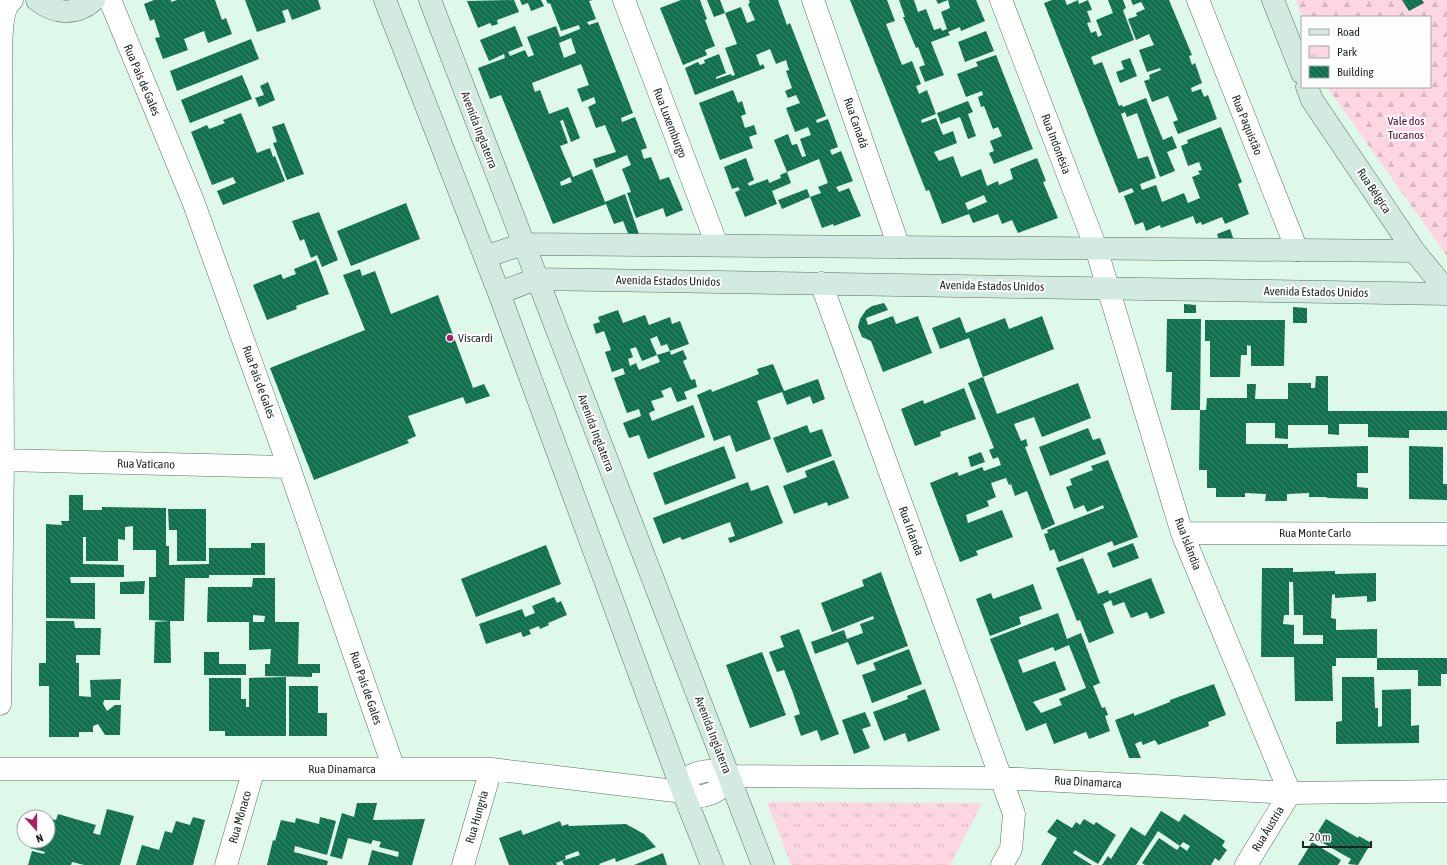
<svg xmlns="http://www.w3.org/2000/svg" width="1447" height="865" font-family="'Asap Condensed',sans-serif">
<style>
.forest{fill:url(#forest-firs)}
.park{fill:url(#park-tufts)}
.building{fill:url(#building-back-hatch);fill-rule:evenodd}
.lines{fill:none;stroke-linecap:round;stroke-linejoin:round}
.street-casing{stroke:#597064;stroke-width:23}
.secondary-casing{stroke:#597064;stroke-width:23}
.street{stroke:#fff;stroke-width:22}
.secondary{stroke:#d2eadf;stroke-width:22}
.poi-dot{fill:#aa2064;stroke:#fefefe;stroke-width:1.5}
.labels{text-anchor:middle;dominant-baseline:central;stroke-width:4;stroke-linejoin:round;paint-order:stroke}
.street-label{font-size:12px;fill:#1d2722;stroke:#fefefe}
.park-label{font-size:12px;fill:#5d0031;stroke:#fefefe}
.poi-label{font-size:12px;fill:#1d2722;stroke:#fefefe;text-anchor:start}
</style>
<defs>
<pattern id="forest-firs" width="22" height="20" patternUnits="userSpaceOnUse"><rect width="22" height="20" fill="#fdd6e2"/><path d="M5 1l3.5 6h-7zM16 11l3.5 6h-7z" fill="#d8b8c2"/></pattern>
<pattern id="park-tufts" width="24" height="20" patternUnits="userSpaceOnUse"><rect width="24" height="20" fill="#fdd6e2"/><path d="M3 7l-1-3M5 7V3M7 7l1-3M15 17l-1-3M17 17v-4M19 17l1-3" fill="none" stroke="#d8b8c2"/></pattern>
<pattern id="building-back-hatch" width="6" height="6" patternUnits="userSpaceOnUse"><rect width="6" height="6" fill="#11704d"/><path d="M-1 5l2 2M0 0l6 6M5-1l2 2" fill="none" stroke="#3c8469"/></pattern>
</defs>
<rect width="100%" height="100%" fill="#def8ea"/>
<path class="forest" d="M1296 0H1447V256L1327 87H1430V17H1302Z"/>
<path class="park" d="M767 802 982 803 950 865H791Z"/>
<path class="building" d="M154 0H171V2L177 0H215L222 20 226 18 232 34 208 43 204 31 184 39 188 50 163 59 155 38 160 37 154 19 150 21 144 4Z
M245 0H318L321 9 292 20 288 9 282 11 286 22 257 32Z
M514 0 519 12 497 20 498 24 492 26 490 23 478 28 467 1Z
M520 0H541L544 6 531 11 528 3 522 5Z
M546 0H593L589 1 596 19 587 22 589 25 598 22 633 113 621 118 622 122 635 117 647 148 641 150 644 159 651 157 660 180 669 177 683 210 666 217 663 208 636 218 627 193 631 192 622 169 631 165 627 155 596 168 593 159 616 152 605 125 596 128 588 107 596 103 594 97 582 102 577 89 589 85 581 64 532 83 535 92 540 90 549 114 568 107 580 138 571 142 563 120 560 121 568 143 560 146 573 177 592 169 605 202 625 194 640 237 629 236 623 221 614 224 606 204 553 224 501 95 490 99 478 68 505 58 504 54 489 61 480 40 515 26 523 46 508 52 510 56 525 50 528 57 534 55 527 37 556 26 560 37 580 29 579 25 561 31 550 3 548 4ZM571 38 576 53 564 58 559 43ZM570 177 572 182 561 186 560 182Z
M681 0H700L707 19 705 20 715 46 705 50 707 55 683 65 660 8Z
M707 0H720L725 13 714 17Z
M749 0H778L787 25 790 23 826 116 816 120 817 123 828 119 838 147 830 150 832 155 841 151 853 181 836 187 839 192 849 188 861 216 834 226 833 224 822 228 810 197 821 193 818 187 828 183 819 159 787 172 774 140 788 134 792 145 797 144 802 157 806 156 800 139 811 135 808 127 795 132 786 108 800 103 796 95 788 98 785 91 792 88 786 71 789 70 786 60 776 64 770 49 756 55 760 66 763 64 765 68 695 95 685 68 698 62 700 65 705 63 704 60 719 54 726 73 716 77V79L731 74 732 76 735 75 725 48 737 44 725 13 741 7 747 23 755 20 748 4 750 3Z
M850 0H887L895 21 886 24 902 65 912 61 921 84 916 86 919 94 927 90 936 114 921 120 922 123 936 118 943 135 953 131 957 143 934 152 939 161 953 156 961 177 981 169 987 186 998 181 999 185 1013 179 1010 169 1037 158 1046 181 1043 182 1058 218 1018 233 1012 220 1002 224 998 214 973 223 969 214 942 224 929 190 926 191ZM984 195 987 202 968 210 965 203Z
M899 0H914L918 12 926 9 934 30 941 28 942 31 947 29 941 12 950 8 948 0 938 4 936 0H976L985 21 961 31 960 27 948 32 950 35 931 42 944 75 925 82 919 67 925 65 918 47 916 48 903 17H905Z
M1052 0H1065L1067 5 1078 0 1079 4 1088 0 1092 10 1087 11 1091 22 1087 23 1091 33 1096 31 1098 37 1102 35 1096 20 1113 13 1108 0H1123L1126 8 1123 10 1134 40 1091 57 1094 65 1102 62 1119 106 1122 105 1123 107 1146 98 1163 140 1172 136 1177 148 1167 152 1175 171 1160 177 1137 113 1127 117 1125 112 1121 114 1138 159 1148 156 1156 178 1140 184 1142 190 1156 185 1162 202 1184 193 1188 203 1200 198 1192 177 1200 174 1198 171 1202 170 1199 162 1188 166 1181 146 1188 143 1187 140 1221 127 1242 182 1238 184 1249 214 1225 224 1222 217 1202 225 1201 222 1196 224 1193 216 1161 228 1160 225 1146 231 1143 222 1135 225 1124 196 1134 192 1132 188 1119 193 1044 3Z
M1131 0H1169L1192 55 1189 56 1192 65 1195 63 1202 83 1191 88 1192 92 1201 89 1204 97 1208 95 1217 119 1178 134 1173 122 1178 120 1168 96 1152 102 1144 81 1150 79 1149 75 1161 70 1160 68 1147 72 1139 50 1154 45 1149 34 1136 40 1128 19 1137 16 1136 13 1145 9 1141 2 1133 5Z
M1402 0H1422L1424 3 1409 11Z
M986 31 994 51 965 62 958 42Z
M251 39 259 59 177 91 170 71Z
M996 55 1033 149 994 164 989 153 994 151 990 141 1002 136 998 127 993 129 984 106 981 107 978 97 983 95 982 91 966 97 957 74 978 66 976 62Z
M1130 58 1137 76 1120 83 1116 72 1124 69 1121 61Z
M242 75 252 99 190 123 181 100Z
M268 82 275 100 259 107 255 98 264 95 260 86Z
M733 90 738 103 742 101 746 114 741 116 745 128 754 125 757 134 749 137 753 148 720 160 699 103Z
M968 101 973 112 968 114 976 136 968 139 960 117 941 124 937 113Z
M241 113 257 153 270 148 273 157 275 156 285 181 223 205 217 191 236 183 233 177 212 185 191 132 207 125 209 129 225 123 223 120Z
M284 123 304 174 287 180 273 143 277 142 272 127Z
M746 158 754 180 748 183 749 186 768 179 769 183 781 178 780 175 787 172 791 183 772 191 777 204 745 217 735 192 740 190 738 187 732 189 724 167Z
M807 189 810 197 782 209 778 200Z
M406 203 420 239 351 266 337 231Z
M319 212 338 260 322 267 317 255 311 258 304 239 300 241 292 221Z
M1230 229 1235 243H1220L1217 234Z
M316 260 329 294 296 306 297 309 267 320 253 285 281 274 283 279 296 274 294 269Z
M360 269 362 276 375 271 391 314 438 295 473 388 484 384 490 396 466 404 463 397 408 416 416 436 407 440 409 443 314 480 270 368 365 330 343 275Z
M884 303 888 310 866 318 868 325 893 316 896 324 918 316 932 353 883 372 871 341 862 337 858 327 860 319 866 310 872 306Z
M1184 304 1196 305V313H1184Z
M1293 307 1307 308V323H1293Z
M618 310 623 323 645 315 649 325 670 317 672 324 680 321 689 344 670 351 671 355 683 350 687 359 683 361 691 380 695 379 697 387 684 392 687 399 677 402 671 387 661 391 664 397 651 401 655 410 649 413 652 421 693 405 705 437 648 459 639 435 629 438 623 423 641 416 639 409 627 413 614 378 625 374 623 368 612 372 605 352 611 350 604 331 596 334 593 324 600 322 598 317ZM657 336 661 346 667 344 670 351 657 355 660 362 639 370 636 363 630 366 628 359 633 357 630 349 636 347 642 361 657 355 650 339Z
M1042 316 1054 349 983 377 969 338 940 349 932 328 960 317 966 333 1005 318 1009 329Z
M1167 319H1201L1200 410H1171L1172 372H1166Z
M1205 320H1285L1284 366H1251V346L1247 345V355H1241L1240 377H1210V341H1205Z
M773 364 784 391 818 379 825 399 813 404 810 396 787 405 782 392 757 401 771 439 736 452 730 435 714 441 697 395 711 389 712 392 759 374 757 369Z
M1316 376H1328V411H1447V430H1409V438L1368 437V424H1339V435L1328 434V425H1288V439L1275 438V423H1246V444H1288V448L1368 446V473H1357V487L1368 488V499L1327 498V497H1309V493L1287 494V501H1265L1266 494 1245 493V497H1216V488H1207V470H1199L1200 410H1206L1207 398H1247V384H1256L1255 399H1288V383H1311V388H1315Z
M983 377 997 414 1078 383 1091 418 1042 437 1034 417 1014 424 1021 441 1026 439 1028 446 1025 447 1055 524 1042 530 1027 491 1015 496 1011 484 1009 485 1006 478 991 483 996 497 987 501 989 506 966 515 968 523 1002 510 1013 537 976 551 978 555 960 562 930 483 957 472 959 476 982 467 984 471 1001 465 998 457 993 459 989 450 994 448 968 383Z
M964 388 976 419 940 432 941 436 915 446 901 409 923 400 924 404Z
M807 425 810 433 822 429 832 456 787 473 773 438Z
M1088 428 1093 440 1100 438 1106 454 1050 476 1039 447Z
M724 446 736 478 665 505 653 473Z
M1409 446 1443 447V484H1447V500L1409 499Z
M981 452 985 462 971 467 968 457Z
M834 460 849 498 828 506 827 502 794 514 783 486 807 477 805 471Z
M1108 460 1138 537 1114 546 1112 541 1059 562 1054 549 1050 551 1044 534 1048 533 1047 530 1104 508 1103 505 1087 512 1084 505 1074 509 1066 487 1072 485 1070 479 1093 470 1091 466Z
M748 482 751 491 768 485 783 523 730 543 728 538 735 536 730 522 682 540 680 537 663 544 653 518Z
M69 495H83V510H102V507L166 508V546H169V565L209 564V548H251V543H265V575H209V578H185L184 621H170L171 663H154L155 622 170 621 149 620V577H156V550H133V526L125 527V540L118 539V561H86V537H83V564L124 565V577H70L71 583H95V619L46 618V524L62 525 61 521H69Z
M168 509H206V561H177V530H169Z
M1133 543 1139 558 1113 568 1107 553Z
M546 545 561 584 476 617 461 579Z
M1083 558 1098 594 1108 590 1109 594 1151 578 1165 613 1150 619 1147 612 1131 618 1124 602 1113 606 1111 600 1103 604 1114 633 1089 643 1080 620 1077 621 1056 568Z
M1262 568H1293V572L1335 571V574L1376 573V601L1367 602V596L1335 598V594L1332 595 1331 618 1336 619V630L1377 629V658H1336V666H1332L1333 701H1295L1294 657H1261ZM1289 582H1293L1294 615H1303V635H1323V644H1294V625L1283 624 1284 615H1289Z
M881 572 908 646 857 665 848 642 815 654 811 642 844 630 847 639 863 633 860 624 874 619 873 616 832 632 821 603 864 586 862 580Z
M253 578H275V622H299L298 664H320V673H312V677L265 676V664H270L271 649 249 650V622H207L208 587H252ZM253 615 265 616 264 622H253Z
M145 581 144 594H120V582Z
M1033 584 1042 609 1019 617 1021 624 990 636 976 599 991 593 993 599Z
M554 597 557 603 561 601 567 615 548 623 549 625 540 629 539 626 529 630 531 634 523 637 521 632 486 644 479 624 522 609 525 617 535 613 532 606Z
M1058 613 1067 639 1081 633 1100 683 1093 686 1102 708 1105 707 1108 715 1105 716 1110 731 1089 739 1086 732 1054 744 1046 723 1026 731 990 639ZM1069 645 1086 688 1059 699 1062 705 1041 713 1033 702 1066 690 1055 661 1023 673 1018 660 1053 647 1055 651Z
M46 621H74L75 628H101L100 655H76V663H79V696L91 697 90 680 121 679 120 700H104L103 704 107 711 115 705H121L120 735H105L98 724 93 726V732H79V737H49V686H39V663H46Z
M799 629 839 734 821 741 817 730 801 736 794 716 800 714 793 693 784 670 777 672 769 652 784 647 780 636Z
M909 649 922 684 872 703 862 675 876 670 873 663Z
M204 652H219V664H246V675H204Z
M762 652 786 715 750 728 726 665Z
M1377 658H1447V674H1441V686H1418V670H1377Z
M286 677V736H225V731H209V678H241V699H246V707H249V678Z
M1342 677H1374L1375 708H1378V727L1382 726V690L1411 689V726L1419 725V743L1336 744V722L1342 721Z
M1214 684 1226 715 1208 722 1209 726 1158 745 1155 740 1143 745 1141 741 1135 744 1141 758H1129L1115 720 1134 713V716L1170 702V700Z
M289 686H318V713H327V736H289Z
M925 689 940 730 908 742 905 733 884 741 873 712 908 699 907 696Z
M865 712 871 726 862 729 870 748 854 754 842 720Z
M357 803H377L373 820 425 819 412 865H368L372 850 398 857 399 852 379 847 381 842 373 840 371 844 348 838 342 859 330 856 342 813 354 817Z
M107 809 134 816 120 865H84L72 862 71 865H28L32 851 44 854 45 852 30 848 32 841H48V818L56 820 58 814 96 825 93 833 100 835Z
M1161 811 1179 822 1184 814 1225 841 1222 846 1227 850 1219 861 1215 858 1211 865H1145L1142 863 1159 838 1177 850 1180 846 1158 831 1136 865H1102L1108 856 1111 859 1131 827 1145 836ZM1183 842 1190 846 1187 851 1180 846Z
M193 817 205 820 193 865H136L142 845 159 850 165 831 172 833 176 821 190 825Z
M320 817 336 821 327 855 295 846 294 852 328 861 327 865H267L273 840 275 841 281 820 295 823 296 818 319 824Z
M1057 819 1072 828 1076 822 1080 825 1084 819 1094 825 1096 822 1116 835 1098 864 1075 850 1073 853 1092 865H1041L1057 838 1047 832Z
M1326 819 1358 838 1359 836 1371 843 1358 865 1348 864 1351 859 1314 838Z
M560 821 562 826 568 824 569 826 626 824 644 834 656 847 616 862 615 858 599 864 600 865H564L562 861 580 855 578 851 565 856 566 859 556 863 557 865H509L499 838 521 830 523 835Z
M1312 842 1341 860 1338 865H1298Z
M663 853 667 865H634Z"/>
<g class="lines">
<g class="street-casing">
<path id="street" d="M110 0 193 201 289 467 394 769
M624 0 717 245
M813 0 899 247
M1001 0 1096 248 1182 533 1290 793 1246 865
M1198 0 1297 250
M821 283 1014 814 1011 849 1002 865
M3 460 289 467
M1182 533 1447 534
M0 704 3 460 1 52C2 38 0 9 12 0
M0 769H491L683 792C699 802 722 793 729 776
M683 792 692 775C706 769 715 770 729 776L1001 778 1290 793 1447 791
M226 865 254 769
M463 865 491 769"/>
</g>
<g class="secondary-casing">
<path id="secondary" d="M37 0C55 14 76 16 94 0
M385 0 499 293 683 792 712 865
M430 0 763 865
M1273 0 1302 73
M1307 87 1312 100 1414 251 1447 291
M485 257 523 244 1414 251
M499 293 536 279 1447 294"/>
</g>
<use href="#street" class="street"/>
<use href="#secondary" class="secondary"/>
</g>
<circle class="poi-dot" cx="450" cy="338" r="4"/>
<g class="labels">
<g class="street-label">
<text transform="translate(142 80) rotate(67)">Rua País de Gales</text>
<text transform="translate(670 123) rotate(69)">Rua Luxemburgo</text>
<text transform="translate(856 123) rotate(71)">Rua Canadá</text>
<text transform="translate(1247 125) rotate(68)">Rua Paquistão</text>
<text transform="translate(479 130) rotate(69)">Avenida Inglaterra</text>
<text transform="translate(1056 144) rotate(69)">Rua Indonésia</text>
<text transform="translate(1374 191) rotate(56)">Rua Bélgica</text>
<text transform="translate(668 281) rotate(1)">Avenida Estados Unidos</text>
<text transform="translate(992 286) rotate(1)">Avenida Estados Unidos</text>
<text transform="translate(1316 292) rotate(1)">Avenida Estados Unidos</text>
<text transform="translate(259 382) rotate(70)">Rua País de Gales</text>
<text transform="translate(596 433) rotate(69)">Avenida Inglaterra</text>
<text transform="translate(146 464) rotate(1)">Rua Vaticano</text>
<text transform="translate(911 531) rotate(70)">Rua Irlanda</text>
<text x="1315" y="533">Rua Monte Carlo</text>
<text transform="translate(1188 544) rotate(69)">Rua Islândia</text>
<text transform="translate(366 688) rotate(71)">Rua País de Gales</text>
<text transform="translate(713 735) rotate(69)">Avenida Inglaterra</text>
<text x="342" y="769">Rua Dinamarca</text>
<text transform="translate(1088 782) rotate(3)">Rua Dinamarca</text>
<text transform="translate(240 817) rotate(-74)">Rua Mônaco</text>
<text transform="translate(477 817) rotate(-74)">Rua Hungria</text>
<text transform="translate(1268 829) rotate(-59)">Rua Áustria</text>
</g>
<g class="park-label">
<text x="1406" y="121">Vale dos<tspan x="1406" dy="14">Tucanos</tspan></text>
</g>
<g class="poi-label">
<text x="458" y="338">Viscardi</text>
</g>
</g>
<rect x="1301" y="16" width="130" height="72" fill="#fefefe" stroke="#a4a8a6"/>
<rect x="1309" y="29" width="20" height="6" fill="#d2eadf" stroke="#a4a8a6"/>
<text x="1337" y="36" font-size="12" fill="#1d2722">Road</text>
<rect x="1309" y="46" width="20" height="12" fill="url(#park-tufts)" stroke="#a4a8a6"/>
<text x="1337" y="56" font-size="12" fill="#1d2722">Park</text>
<rect x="1309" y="66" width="20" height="12" fill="url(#building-back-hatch)" stroke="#a4a8a6"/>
<text x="1337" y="76" font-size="12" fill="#1d2722">Building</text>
<g transform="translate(36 829) rotate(159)"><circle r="19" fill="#fefefe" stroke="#a4a8a6"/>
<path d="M0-3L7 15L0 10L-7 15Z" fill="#aa2064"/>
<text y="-6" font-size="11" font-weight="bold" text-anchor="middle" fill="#1d2722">N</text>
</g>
<path d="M1303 841v6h68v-6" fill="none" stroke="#1d2722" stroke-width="2"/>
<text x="1309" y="841" font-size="12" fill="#1d2722" stroke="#fefefe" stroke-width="3" paint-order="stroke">20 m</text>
</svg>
